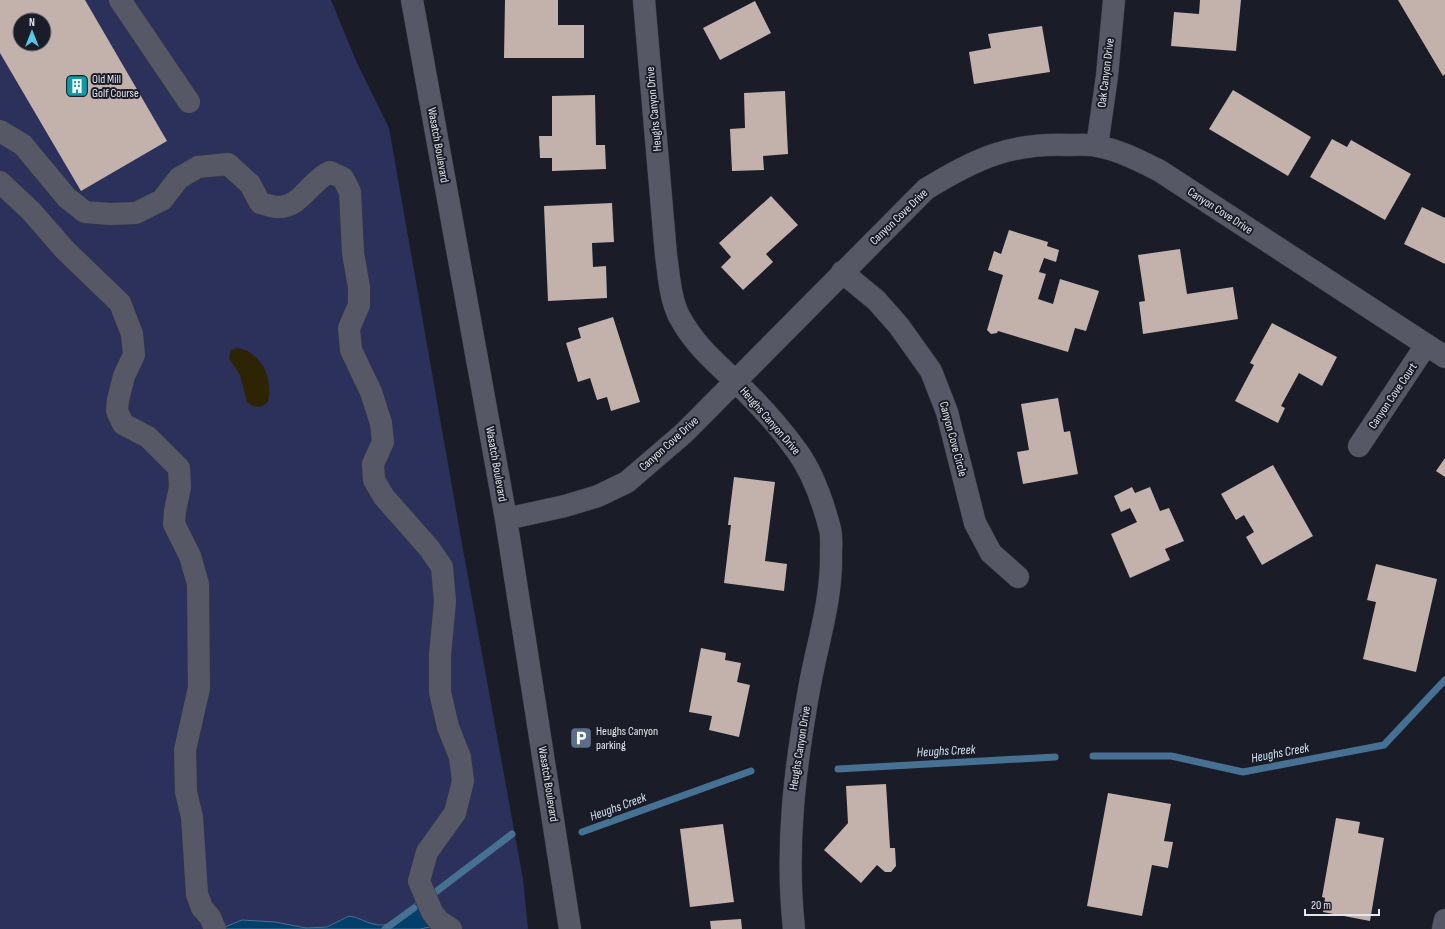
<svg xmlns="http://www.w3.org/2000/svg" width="1445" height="929" font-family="'Sofia Sans Condensed',sans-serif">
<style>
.green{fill:#2c315c;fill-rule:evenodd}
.sand{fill:#2c2403}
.water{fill:#033f6b;stroke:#477192}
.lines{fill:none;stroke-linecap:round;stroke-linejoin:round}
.stream{stroke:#477192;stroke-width:7}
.building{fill:#c3b2ac;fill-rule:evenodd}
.minor-casing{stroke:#373841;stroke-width:23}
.minor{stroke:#565866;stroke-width:22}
.labels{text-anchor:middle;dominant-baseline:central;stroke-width:4;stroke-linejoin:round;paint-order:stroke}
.street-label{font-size:12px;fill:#e5e6ee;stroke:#1a1c28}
.poi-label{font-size:12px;fill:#e5e6ee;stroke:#1a1c28;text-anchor:start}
.water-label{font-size:13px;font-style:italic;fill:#d1e2f3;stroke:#1a1c28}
</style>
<rect width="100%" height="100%" fill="#1a1c28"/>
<path class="green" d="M0 0H331L357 63 389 128 464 555 523 879 528 929H0ZM20 20H44V44H20Z"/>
<path class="sand" d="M237 348C261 351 274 379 268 402L261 407 253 406 247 402 240 375 229 358 231 350Z"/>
<path class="water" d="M417 901 435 926 420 929H226L225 927 242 920 275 922 306 928 327 927 349 916C358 917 365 922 373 924 394 929 405 915 417 901Z"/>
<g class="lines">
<path class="stream" d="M1093 756H1171L1243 772 1384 745 1445 680
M838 769 1055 757
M582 832 751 771
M429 897 512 834
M385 929 414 908"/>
</g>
<path class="building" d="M0 0H85L167 141 81 191 0 53ZM20 20H44V44H20Z
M505 0H558V25H584V58H504Z
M1200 0H1241L1236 51 1171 46 1174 12 1199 14Z
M1398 0H1445V74L1443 76Z
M755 1 771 33 720 60 703 28Z
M1042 26 1050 72 974 84 969 52 991 48 988 34Z
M1233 90 1311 137 1288 176 1209 129Z
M785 91 788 154 763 156 764 170 732 171 730 129 745 128 744 93Z
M595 95 596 145H605L606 169 552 171V158H540L539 136H552V96Z
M1332 139 1347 147 1351 140 1411 174 1385 220 1310 177Z
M771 196 798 225 766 254 773 262 743 290 721 267 731 257 719 243Z
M612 203 614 242 592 243 593 267 606 266 607 298 548 301 544 206Z
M1422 207 1445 218V264L1404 244Z
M1009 230 1048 242 1047 246 1059 250 1056 262 1044 258 1039 272 1046 274 1038 299 1053 304 1060 279 1099 291 1086 331 1075 328 1068 352 998 331 997 333 991 334 987 330 1003 275 988 270 994 251 1001 254Z
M1180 249 1187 294 1233 287 1238 319 1143 334 1139 302 1145 301 1138 255Z
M613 317 640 402 611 411 607 397 597 400 590 378 578 382 566 343 581 338 578 328Z
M1272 323 1337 357 1322 386 1299 373 1281 406 1285 408 1278 423 1235 401 1254 365 1250 363Z
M1058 398 1064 432 1070 431 1078 474 1023 484 1017 452 1029 450 1021 404Z
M1445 458V477L1436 471Z
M1273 465 1313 536 1262 565 1246 537 1254 532 1244 515 1236 520 1221 494Z
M734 477 775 482 765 561 787 564 784 591 724 583 731 525H728Z
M1132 487 1135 493 1150 487 1160 511 1169 508 1184 541 1165 549 1170 560 1130 578 1111 534 1137 522 1130 508 1121 512 1114 496Z
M1376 564 1437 579 1416 672 1363 659 1376 602 1367 600Z
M701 648 726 653 725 660 741 663 737 682 750 685 739 737 709 730 712 716 689 712Z
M886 784 890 848H895L896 866 891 872H885L877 865 861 883 824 850 848 823 846 786Z
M1108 793 1171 804 1164 841 1173 842 1168 868 1152 865 1142 916 1087 906Z
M1336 818 1360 822 1358 833 1384 838 1370 921 1323 912 1325 898 1322 897Z
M723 824 734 902 690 907 680 829Z
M741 919 742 929H711L710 921Z"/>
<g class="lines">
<g class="minor-casing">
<path id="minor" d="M120 0 189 102
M412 0 506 519 570 929
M644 0 666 255C669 275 670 298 679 316 694 344 711 358 734 380 756 401 779 426 797 451 813 473 823 502 830 529 832 537 831 546 831 554 832 599 818 641 810 684 795 766 785 846 794 929
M0 131 23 145 67 198 85 212 110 214 136 213 162 200 179 178 198 167 228 164 250 184 260 203C266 204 272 207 278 207 300 208 311 180 330 172L343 178 350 192 353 253 359 287V305L349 328 351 350 371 392 381 423 383 442 373 464 374 480 384 497 429 548 442 567 445 602 440 655V692L448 727 460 757 463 781 455 813 427 852 419 881 432 912 439 921 451 929
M1097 146 1107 76 1114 0
M0 182 31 211 64 249 120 303 132 334 134 355 124 376 118 400 117 411 123 424 148 437 179 468 180 487 175 511 174 524 190 556 198 584 199 688 185 750 186 792 192 817 197 894 202 908 210 917 215 929
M842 272 876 300 899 326 931 371 947 412 975 523 991 553 1018 577
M1359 446 1426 345
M506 519 565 506 598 496 627 482 684 433 926 189C975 159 1011 142 1070 145 1079 145 1089 144 1097 146 1119 150 1140 161 1160 171L1445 357
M1443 929 1445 920"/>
</g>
<use href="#minor" class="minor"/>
</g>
<defs>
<g id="building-square" transform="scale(1.15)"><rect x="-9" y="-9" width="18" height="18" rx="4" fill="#0f9aa8" stroke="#1a1c28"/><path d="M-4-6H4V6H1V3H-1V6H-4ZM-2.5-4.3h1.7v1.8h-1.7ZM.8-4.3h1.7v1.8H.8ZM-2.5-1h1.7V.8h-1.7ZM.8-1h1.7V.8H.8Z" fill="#fff"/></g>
<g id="parking-square" transform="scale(1.15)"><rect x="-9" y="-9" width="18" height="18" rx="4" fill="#5c6f8a" stroke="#1a1c28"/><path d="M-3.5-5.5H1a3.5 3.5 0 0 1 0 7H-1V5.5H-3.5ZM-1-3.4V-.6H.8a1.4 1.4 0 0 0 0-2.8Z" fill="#fff"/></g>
</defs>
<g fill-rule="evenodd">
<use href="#building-square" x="77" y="86"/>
<use href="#parking-square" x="581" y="738"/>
</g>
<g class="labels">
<g class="street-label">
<text transform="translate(1106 73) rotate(-83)">Oak Canyon Drive</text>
<text transform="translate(654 109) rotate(-95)">Heughs Canyon Drive</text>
<text transform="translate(438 145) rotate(80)">Wasatch Boulevard</text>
<text transform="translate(1220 211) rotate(33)">Canyon Cove Drive</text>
<text transform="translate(899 217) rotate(-44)">Canyon Cove Drive</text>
<text transform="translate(1393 396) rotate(-56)">Canyon Cove Court</text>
<text transform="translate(770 421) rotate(49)">Heughs Canyon Drive</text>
<text transform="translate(953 439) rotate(75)">Canyon Cove Circle</text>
<text transform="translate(669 444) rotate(-42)">Canyon Cove Drive</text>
<text transform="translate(496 464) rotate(80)">Wasatch Boulevard</text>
<text transform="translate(800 748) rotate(-81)">Heughs Canyon Drive</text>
<text transform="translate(548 784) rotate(81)">Wasatch Boulevard</text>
</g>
<g class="poi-label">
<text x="92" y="79">Old Mill<tspan x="92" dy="14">Golf Course</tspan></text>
<text x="596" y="731">Heughs Canyon<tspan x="596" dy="14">parking</tspan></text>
</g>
<g class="water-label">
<text transform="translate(946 751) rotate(-3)">Heughs Creek</text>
<text transform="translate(1280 753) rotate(-11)">Heughs Creek</text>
<text transform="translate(618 807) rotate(-20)">Heughs Creek</text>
</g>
</g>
<g transform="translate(32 32)"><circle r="19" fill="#1a1c28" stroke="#6b6d77"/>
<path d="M0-3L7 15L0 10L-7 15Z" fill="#59c8e4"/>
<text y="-6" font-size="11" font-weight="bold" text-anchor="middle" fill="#e5e6ee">N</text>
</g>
<path d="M1305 909v6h74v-6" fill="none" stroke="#e5e6ee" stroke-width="2"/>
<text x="1311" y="909" font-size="12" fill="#e5e6ee" stroke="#1a1c28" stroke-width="3" paint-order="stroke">20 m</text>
</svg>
